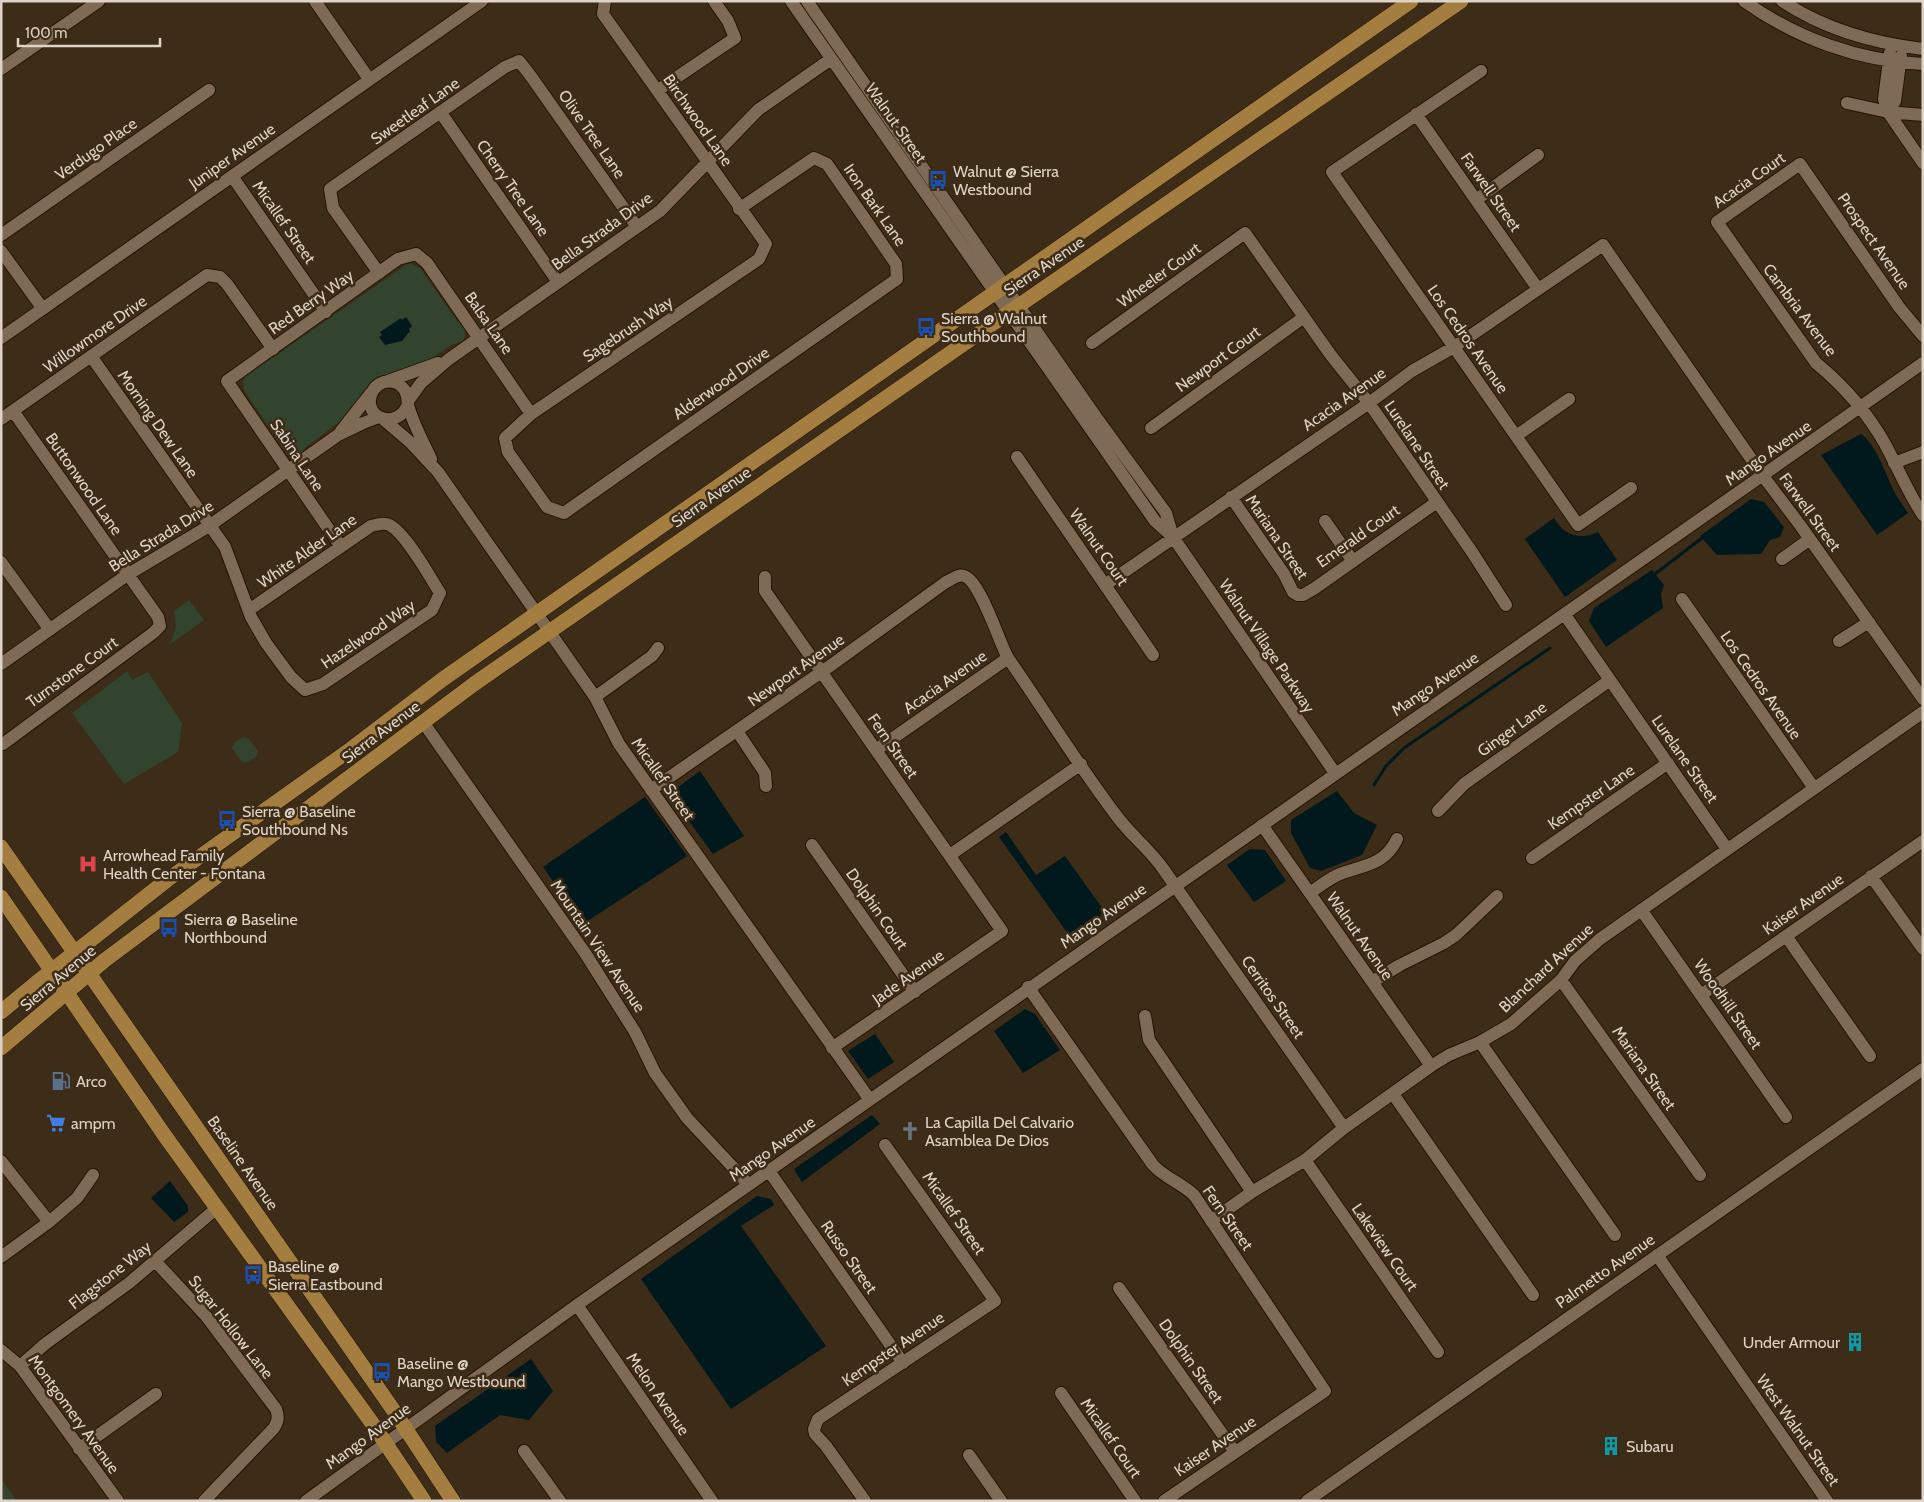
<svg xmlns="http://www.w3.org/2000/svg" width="1924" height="1502" font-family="Cabin,sans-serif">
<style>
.green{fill:#32442d}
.water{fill:#01181d}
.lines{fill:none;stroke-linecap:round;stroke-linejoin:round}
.stream{stroke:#01181d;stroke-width:3}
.minor-casing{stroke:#241402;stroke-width:14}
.major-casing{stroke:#241402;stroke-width:16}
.minor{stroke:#7f6b55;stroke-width:12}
.major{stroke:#a47e40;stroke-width:15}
.labels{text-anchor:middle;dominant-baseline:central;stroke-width:5;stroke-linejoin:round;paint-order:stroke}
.street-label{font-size:16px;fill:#ded3c6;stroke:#3d2c17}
.poi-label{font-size:16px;fill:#ded3c6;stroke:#3d2c17;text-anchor:start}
</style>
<rect width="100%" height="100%" fill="#3d2c17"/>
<path class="green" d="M410 263 420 268 457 321C464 327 468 332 463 341L451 345 427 362 391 374 377 377 372 381 346 417 307 446 299 456 291 457 287 455 244 390 243 381 246 376 406 265Z
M189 600 204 620 169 645C176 632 177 625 174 611Z
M127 671 132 680 148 672 182 723 178 752 124 784 72 713Z
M243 737 249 739 258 751 257 756 246 763 242 762 232 748 235 742Z
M1 1479 17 1501H1Z"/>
<path class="water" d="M406 317 412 326 409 329 410 331 402 341 385 345 379 337 382 335 380 332 401 318 402 320Z
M1861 434C1877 445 1886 476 1895 493 1899 500 1904 507 1908 513L1877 535 1821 455Z
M1751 499 1764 502 1784 527 1780 537 1770 540 1761 554 1717 555 1700 536Z
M1554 518C1564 535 1579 541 1598 532L1617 560 1565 597 1525 539Z
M1652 570 1664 585 1661 594 1663 608 1606 647 1589 621 1594 608Z
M700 771 744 836 713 854 672 798 673 791Z
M1337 791 1354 813 1377 825 1362 855 1321 871 1310 868 1291 833V820Z
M645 797 687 856 583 924 543 867Z
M1006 832 1036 875 1065 856 1105 912 1071 938 999 837Z
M1250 849 1265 850 1286 881 1254 902 1227 865Z
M1025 1009 1035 1014 1060 1050 1023 1073 994 1031Z
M875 1034 894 1062 868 1079 848 1051Z
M872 1115 880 1124 802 1182 794 1169Z
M170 1181 188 1206V1212L174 1222 151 1198Z
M757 1196 771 1199 774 1205 741 1226 826 1346 731 1409 641 1279Z
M531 1359 553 1391 529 1420 500 1415 447 1453 436 1442 435 1426Z"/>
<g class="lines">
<path class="stream" d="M1655 574 1702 538
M1374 785 1386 766 1404 748 1550 648"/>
<g class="minor-casing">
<path id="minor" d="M315 1 369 79
M605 1 603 14 766 244 759 259 531 414 505 438 508 452 547 507 564 513 897 279 896 264 827 164 814 158 739 209
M791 1 1155 521 1173 537 1335 773
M807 1 1096 417 1166 513 1173 537
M1744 1C1796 38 1858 61 1923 64
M1782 1C1824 29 1873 43 1923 49
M1890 53 1884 99 1888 112 1923 163
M1 69 99 1
M1481 71 1332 172 1578 525 1631 488
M658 90 735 38 728 21 714 1
M1847 103 1888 112 1923 115
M1888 112 1895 101 1901 56
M441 113 558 282
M1416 114 1538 289
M232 176 326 312
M1476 200 1538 155
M1 235 209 90
M1 251 43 309
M379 273 333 208 330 189 505 67 519 61 530 75 637 227
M1923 336 1899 307 1800 164 1717 222 1816 363C1844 386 1867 412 1885 444 1898 468 1908 493 1923 515
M1 338 482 1
M1092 343 1245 233 1330 354 1369 403 1472 552 1506 605
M91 356 225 547 251 617 266 643 291 677 305 690 323 684 432 610 440 593C431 579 402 526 386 524 382 523 375 525 371 526L249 610
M388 381 438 363
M408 401 421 383 449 359 660 211 758 110 831 59
M408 404C398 431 363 418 371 395 373 389 378 384 384 382 391 381 398 382 402 387 408 392 407 398 408 405 413 424 423 441 431 459
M1 419 207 275 220 277 227 284 273 349
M383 419 410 442 438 472 595 697 619 744 870 1100
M1151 428 1304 317
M341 431 371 393
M1516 436 1569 399
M1017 457 1153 655
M1894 463 1923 452
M1231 497 1284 574 1293 592 1298 595H1303L1315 588 1437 502
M1325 521 1352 560
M341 547 227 381 398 259 416 254 427 263 531 414
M1782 559 1810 539
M1 562 50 630
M765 577V591L1002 931 832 1048
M1105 585 1369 403 1412 371 1454 347 1603 245 1763 476 1800 525 1923 699
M1682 599 1814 788
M1565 615 1727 849
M1839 641 1869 622
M1 664 127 575 209 526 338 435 363 423 379 417
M595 697 652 656 658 648
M423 722 585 953 635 1032 655 1073 687 1118 741 1176 748 1185
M737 731 765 773 766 786
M3 744 153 633 160 626 158 617 13 411
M876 750 1008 658
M651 790 830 666 946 582C951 580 958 574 964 576 980 580 999 642 1008 658 1045 711 1079 767 1119 819 1133 837 1151 851 1164 870L1344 1128
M1438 811 1464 784 1610 680
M1262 825 1431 1066
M812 845 915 992
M950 855 1081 764
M1532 858 1668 763
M1871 876 1923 949
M1310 893C1319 887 1329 878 1340 874 1364 865 1385 865 1397 839
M1642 911 1786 1117
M1786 936 1870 1056
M1561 980 1700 1175
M1372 982 1400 965 1444 943 1456 935 1497 896
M1028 987 1153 1165C1165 1178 1181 1183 1194 1195L1325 1391 1164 1501
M1701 995 1923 841
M1145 1016 1149 1040 1252 1192
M1480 1042 1615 1235
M1393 1094 1533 1295
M1305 1160 1438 1352
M1 1161 49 1222
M769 1171 903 1363
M1211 1221 1252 1192 1305 1160 1344 1128 1431 1066 1449 1055 1480 1042 1511 1024 1561 980 1575 961 1600 939 1923 712
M1657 1255 1827 1501
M1 1257 49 1222 77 1198 93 1175
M155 1261 206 1316 276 1409C279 1417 278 1421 274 1428L204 1501
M1119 1288 1235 1452
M577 1305 712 1501
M1 1350 20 1366 118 1501
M20 1366 45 1344 129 1283 217 1208
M1061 1393 1135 1501
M79 1449 156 1394
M524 1451 560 1501
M969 1455 1001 1501
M306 1501 577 1305 1923 363
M865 1501 826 1446 815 1434 814 1429 818 1419 995 1301 885 1145
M1307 1501 1923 1069"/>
</g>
<g class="major-casing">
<path id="major" d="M1 847 394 1411 453 1501
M1 897 165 1136 372 1423 424 1501
M1 1012 36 983 167 880 351 749 443 679 1411 1
M1 1048 105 960 474 684 1008 313 1461 1"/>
</g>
<use href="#minor" class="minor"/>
<use href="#major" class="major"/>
</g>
<defs>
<g id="bus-bare" transform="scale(1.5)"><path d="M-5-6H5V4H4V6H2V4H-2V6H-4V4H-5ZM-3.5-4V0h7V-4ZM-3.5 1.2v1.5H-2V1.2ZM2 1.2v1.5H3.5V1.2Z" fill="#1a4fb4" stroke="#3d2c17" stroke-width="2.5" paint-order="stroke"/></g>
<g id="hospital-bare" transform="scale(1.5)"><path d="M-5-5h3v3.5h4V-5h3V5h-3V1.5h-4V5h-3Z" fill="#e0444e" stroke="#3d2c17" stroke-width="2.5" paint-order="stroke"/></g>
<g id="fuel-bare" transform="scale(1.5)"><path d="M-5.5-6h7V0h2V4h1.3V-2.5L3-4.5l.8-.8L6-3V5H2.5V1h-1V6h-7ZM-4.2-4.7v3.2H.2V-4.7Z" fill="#5c6f8a" stroke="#3d2c17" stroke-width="2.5" paint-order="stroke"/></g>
<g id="supermarket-bare" transform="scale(1.5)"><path d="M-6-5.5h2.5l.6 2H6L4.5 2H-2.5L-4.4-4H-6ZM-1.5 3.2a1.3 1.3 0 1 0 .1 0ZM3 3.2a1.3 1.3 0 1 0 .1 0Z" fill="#3f7fe0" stroke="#3d2c17" stroke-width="2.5" paint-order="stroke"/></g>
<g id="church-bare" transform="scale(1.5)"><path d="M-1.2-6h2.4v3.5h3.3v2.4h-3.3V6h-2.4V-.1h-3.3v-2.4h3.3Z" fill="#6b7280" stroke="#3d2c17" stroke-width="2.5" paint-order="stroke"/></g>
<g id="building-bare" transform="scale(1.5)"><path d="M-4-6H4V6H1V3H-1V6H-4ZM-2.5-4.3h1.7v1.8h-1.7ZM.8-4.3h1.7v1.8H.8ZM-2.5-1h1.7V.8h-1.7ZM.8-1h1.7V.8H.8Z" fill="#0f9aa8" stroke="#3d2c17" stroke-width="2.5" paint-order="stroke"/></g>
</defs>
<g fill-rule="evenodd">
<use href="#bus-bare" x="938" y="180"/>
<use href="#bus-bare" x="926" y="327"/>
<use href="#bus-bare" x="227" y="820"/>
<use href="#hospital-bare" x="88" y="864"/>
<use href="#bus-bare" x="169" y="928"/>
<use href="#fuel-bare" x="61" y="1081"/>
<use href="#supermarket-bare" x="56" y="1123"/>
<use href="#church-bare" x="910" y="1131"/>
<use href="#bus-bare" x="253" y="1275"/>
<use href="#building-bare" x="1855" y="1342"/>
<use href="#bus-bare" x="382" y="1372"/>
<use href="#building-bare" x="1611" y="1446"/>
</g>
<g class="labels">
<g class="street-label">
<text transform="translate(415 111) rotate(-35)">Sweetleaf Lane</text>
<text transform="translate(698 120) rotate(55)">Birchwood Lane</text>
<text transform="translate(896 123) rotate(55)">Walnut Street</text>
<text transform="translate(592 134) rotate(55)">Olive Tree Lane</text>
<text transform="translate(96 149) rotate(-35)">Verdugo Place</text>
<text transform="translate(232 156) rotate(-35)">Juniper Avenue</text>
<text transform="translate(1749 180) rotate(-35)">Acacia Court</text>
<text transform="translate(513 188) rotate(55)">Cherry Tree Lane</text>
<text transform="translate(1491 192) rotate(55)">Farwell Street</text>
<text transform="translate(875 205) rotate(55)">Iron Bark Lane</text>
<text transform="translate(284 222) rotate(55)">Micallef Street</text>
<text transform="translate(602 231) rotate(-36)">Bella Strada Drive</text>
<text transform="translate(1874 241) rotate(55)">Prospect Avenue</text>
<text transform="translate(1044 266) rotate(-34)">Sierra Avenue</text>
<text transform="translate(1159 275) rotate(-36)">Wheeler Court</text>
<text transform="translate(311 302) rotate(-35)">Red Berry Way</text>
<text transform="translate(1800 310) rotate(53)">Cambria Avenue</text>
<text transform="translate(489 323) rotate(55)">Balsa Lane</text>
<text transform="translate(628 329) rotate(-34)">Sagebrush Way</text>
<text transform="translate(95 334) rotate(-35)">Willowmore Drive</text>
<text transform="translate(1468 339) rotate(55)">Los Cedros Avenue</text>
<text transform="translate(1218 359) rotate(-36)">Newport Court</text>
<text transform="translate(721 383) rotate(-35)">Alderwood Drive</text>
<text transform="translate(1344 399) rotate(-35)">Acacia Avenue</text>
<text transform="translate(158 424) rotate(55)">Morning Dew Lane</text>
<text transform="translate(1417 445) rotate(56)">Lurelane Street</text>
<text transform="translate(1768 453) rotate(-35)">Mango Avenue</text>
<text transform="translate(297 455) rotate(56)">Sabina Lane</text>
<text transform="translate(84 484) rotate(55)">Buttonwood Lane</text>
<text transform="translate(711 497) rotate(-35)">Sierra Avenue</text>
<text transform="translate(1810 512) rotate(54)">Farwell Street</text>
<text transform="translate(161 536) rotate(-32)">Bella Strada Drive</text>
<text transform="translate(1358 536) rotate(-35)">Emerald Court</text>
<text transform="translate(1277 537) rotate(56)">Mariana Street</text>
<text transform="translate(1099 547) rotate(55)">Walnut Court</text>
<text transform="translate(307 551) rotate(-35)">White Alder Lane</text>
<text transform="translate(368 634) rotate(-34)">Hazelwood Way</text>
<text transform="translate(1267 646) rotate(56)">Walnut Village Parkway</text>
<text transform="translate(796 670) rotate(-35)">Newport Avenue</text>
<text transform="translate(72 672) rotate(-36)">Turnstone Court</text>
<text transform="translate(945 682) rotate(-35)">Acacia Avenue</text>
<text transform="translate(1435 684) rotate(-34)">Mango Avenue</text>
<text transform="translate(1761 685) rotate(55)">Los Cedros Avenue</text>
<text transform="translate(1512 729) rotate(-36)">Ginger Lane</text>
<text transform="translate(381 732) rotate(-37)">Sierra Avenue</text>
<text transform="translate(893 746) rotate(55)">Fern Street</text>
<text transform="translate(1685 759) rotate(55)">Lurelane Street</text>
<text transform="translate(663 779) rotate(55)">Micallef Street</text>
<text transform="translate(1591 797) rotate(-35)">Kempster Lane</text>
<text transform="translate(1803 904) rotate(-35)">Kaiser Avenue</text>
<text transform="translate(877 909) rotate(55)">Dolphin Court</text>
<text transform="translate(1103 916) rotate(-35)">Mango Avenue</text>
<text transform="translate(1360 936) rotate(55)">Walnut Avenue</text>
<text transform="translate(598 946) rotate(56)">Mountain View Avenue</text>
<text transform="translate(1546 968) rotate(-43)">Blanchard Avenue</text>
<text transform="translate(908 977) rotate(-35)">Jade Avenue</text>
<text transform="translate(58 978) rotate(-40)">Sierra Avenue</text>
<text transform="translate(1273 997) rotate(55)">Cerritos Street</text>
<text transform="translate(1728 1004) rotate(55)">Woodhill Street</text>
<text transform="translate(1644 1068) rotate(55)">Mariana Street</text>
<text transform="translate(772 1149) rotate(-35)">Mango Avenue</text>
<text transform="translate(243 1163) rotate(55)">Baseline Avenue</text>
<text transform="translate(954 1213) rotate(55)">Micallef Street</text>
<text transform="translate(1228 1218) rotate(55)">Fern Street</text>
<text transform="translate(1385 1247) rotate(55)">Lakeview Court</text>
<text transform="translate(849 1257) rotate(55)">Russo Street</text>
<text transform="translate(1605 1271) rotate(-35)">Palmetto Avenue</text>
<text transform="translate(110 1275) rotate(-38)">Flagstone Way</text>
<text transform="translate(231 1327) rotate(52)">Sugar Hollow Lane</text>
<text transform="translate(893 1349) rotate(-34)">Kempster Avenue</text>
<text transform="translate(1191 1361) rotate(55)">Dolphin Street</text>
<text transform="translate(658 1394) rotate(55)">Melon Avenue</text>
<text transform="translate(74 1414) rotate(54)">Montgomery Avenue</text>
<text transform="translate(1798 1430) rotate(55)">West Walnut Street</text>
<text transform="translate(368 1436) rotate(-36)">Mango Avenue</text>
<text transform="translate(1111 1438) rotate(55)">Micallef Court</text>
<text transform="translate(1215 1446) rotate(-34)">Kaiser Avenue</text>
</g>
<g class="poi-label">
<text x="953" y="171">Walnut @ Sierra<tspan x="953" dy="18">Westbound</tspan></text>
<text x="941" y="318">Sierra @ Walnut<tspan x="941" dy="18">Southbound</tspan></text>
<text x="242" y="811">Sierra @ Baseline<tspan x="242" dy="18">Southbound Ns</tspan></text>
<text x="103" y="855">Arrowhead Family<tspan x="103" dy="18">Health Center - Fontana</tspan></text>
<text x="184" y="919">Sierra @ Baseline<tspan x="184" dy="18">Northbound</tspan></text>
<text x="76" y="1081">Arco</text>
<text x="925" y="1122">La Capilla Del Calvario<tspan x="925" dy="18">Asamblea De Dios</tspan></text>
<text x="71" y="1123">ampm</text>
<text x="268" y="1266">Baseline @<tspan x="268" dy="18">Sierra Eastbound</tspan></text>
<text x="1840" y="1342" text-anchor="end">Under Armour</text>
<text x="397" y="1363">Baseline @<tspan x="397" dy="18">Mango Westbound</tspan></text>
<text x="1626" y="1446">Subaru</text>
</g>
</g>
<rect width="1924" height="1502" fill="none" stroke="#ded3c6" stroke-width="5"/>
<path d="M18 38v8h142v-8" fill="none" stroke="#ded3c6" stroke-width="2.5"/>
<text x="25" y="38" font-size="15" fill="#ded3c6" stroke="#3d2c17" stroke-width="4" paint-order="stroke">100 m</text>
</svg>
